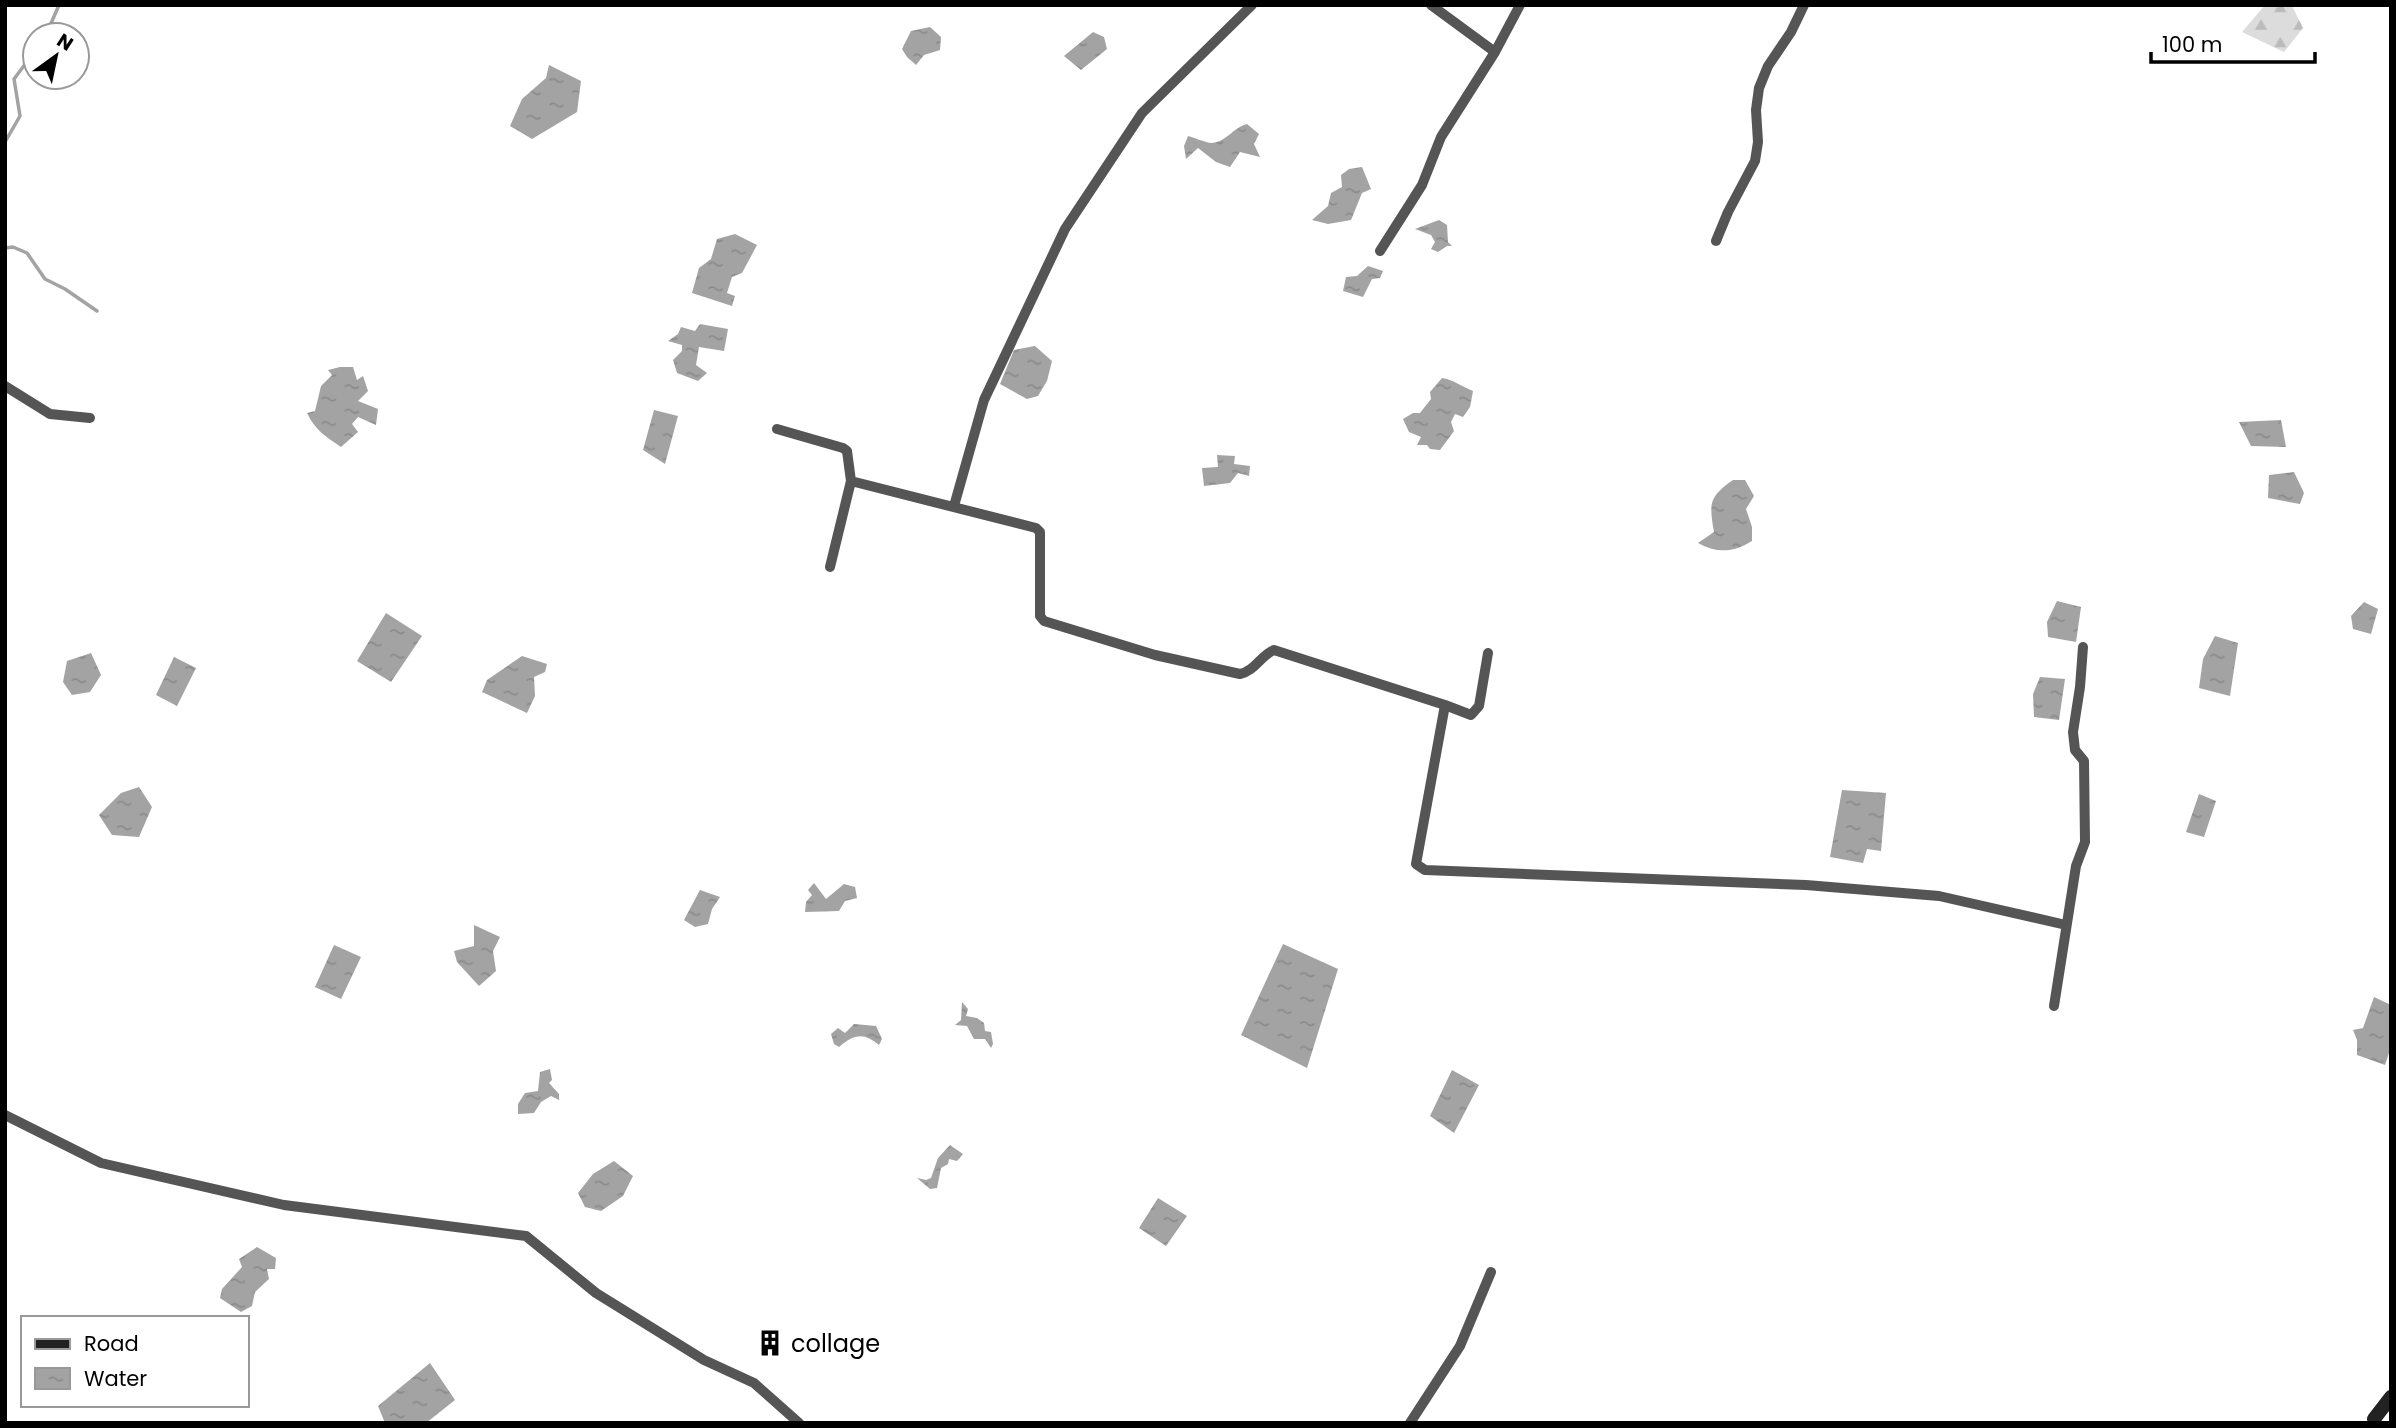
<svg xmlns="http://www.w3.org/2000/svg" width="2396" height="1428" font-family="Poppins,sans-serif">
<style>
.forest{fill:url(#forest-firs)}
.water{fill:url(#water-ripples)}
.lines{fill:none;stroke-linecap:round;stroke-linejoin:round}
.stream{stroke:#a3a3a3;stroke-width:3.5}
.street{stroke:#555;stroke-width:10}
.secondary{stroke:#222;stroke-width:14}
.labels{text-anchor:middle;dominant-baseline:central;stroke-width:5;stroke-linejoin:round;paint-order:stroke}
.poi-label{font-size:24px;fill:#000;stroke:#fff;text-anchor:start}
</style>
<defs>
<pattern id="forest-firs" width="22" height="20" patternUnits="userSpaceOnUse" patternTransform="scale(1.75)"><rect width="22" height="20" fill="#dcdcdc"/><path d="M5 1l3.5 6h-7zM16 11l3.5 6h-7z" fill="#bbb"/></pattern>
<pattern id="water-ripples" width="26" height="14" patternUnits="userSpaceOnUse" patternTransform="scale(1.75)"><rect width="26" height="14" fill="#a3a3a3"/><path d="M2 4q2-2 4 0t4 0M15 11q2-2 4 0t4 0" fill="none" stroke="#8b8b8b"/></pattern>
</defs>
<rect width="100%" height="100%" fill="#fff"/>
<path class="forest" d="M2265 5H2294L2293 8 2303 28 2284 52 2242 32Z"/>
<path class="water" d="M930 27 941 37 940 50 924 55 916 65 907 57 902 49 911 31Z
M1093 32 1104 37 1107 49 1081 70 1064 56Z
M549 65 581 81 577 112 532 139 510 126 522 99 546 78Z
M1247 124 1259 134 1254 144 1260 157 1240 152 1230 167 1216 162 1198 148 1186 159 1184 146 1188 136C1195 138 1204 142 1211 143 1225 143 1234 127 1247 124Z
M1362 167 1371 189 1362 193 1351 220 1328 224 1312 220 1328 206 1331 193 1342 187 1341 175 1349 169Z
M1439 220 1447 225 1448 242 1452 246H1447L1438 252 1431 249 1435 242 1431 235 1415 229Z
M735 234 757 245 742 273 732 277 727 293 735 296 732 306 692 293 699 268 711 259 717 239Z
M1368 266 1383 271 1380 278 1372 279 1363 297 1343 291 1346 277 1357 276Z
M700 324 728 329 724 351 699 347 696 365 707 373 698 381 677 373 673 360 682 351V345L668 341 678 334 681 327 695 331Z
M1035 346 1052 361 1047 381 1038 396 1027 399 1000 384 1014 350Z
M340 367H353L357 380 363 376 368 391 358 401 378 409 376 425 358 417 352 424 358 432 341 447C326 437 315 430 307 413L315 411 321 386 332 375 328 370Z
M1442 378C1452 379 1463 387 1473 391L1470 407 1463 417 1455 414 1451 422 1454 431 1440 450 1430 449 1427 445H1417L1421 437 1409 432 1403 419 1413 413H1420L1431 399 1430 392Z
M654 410 678 416 665 464 643 450Z
M2281 420 2286 447 2251 446 2239 422Z
M1217 455 1235 456 1234 464 1250 466 1249 476 1238 473 1230 483 1204 486 1202 468 1218 467Z
M2294 472 2304 493 2300 504 2268 498 2269 475Z
M1733 480H1745L1754 496 1746 509 1752 527V541C1735 552 1717 554 1698 543L1714 532C1709 503 1709 497 1733 480Z
M2057 601 2081 607 2076 642 2048 637 2047 622Z
M2364 602 2378 609 2371 634 2353 629 2351 616Z
M386 613 422 636 391 682 357 661Z
M2215 636 2238 643 2230 696 2199 688 2203 659Z
M91 653 101 675 90 692 72 695 63 682 67 661Z
M522 656 547 664 545 672 534 677 535 696 527 713 482 692 487 680Z
M174 657 196 668 177 706 156 695Z
M2040 677 2065 679 2059 720 2034 717 2033 694Z
M139 787 152 807 139 837 112 835 99 815 121 793Z
M1842 790 1886 793 1881 851 1867 849 1863 863 1830 857Z
M2199 794 2216 801 2204 837 2186 832Z
M814 883 826 899 844 884 855 887 857 898 845 901 839 911 805 912 806 902 812 895 808 890Z
M700 890 720 897 712 909 708 924 695 927 684 920Z
M474 925 500 937 493 951 496 971 479 986 457 962 454 951 474 946Z
M1283 944 1338 969 1307 1068 1241 1035Z
M334 945 361 957 341 999 315 987Z
M2374 997 2391 1005V1047L2385 1065 2357 1055V1040L2353 1030 2363 1028Z
M962 1002 968 1009 966 1016 977 1018 984 1023 985 1031 991 1032 993 1044 991 1048 985 1039H974L967 1026 955 1025 961 1020Z
M854 1024 876 1026 882 1039 879 1045C864 1032 854 1034 839 1047L834 1044 831 1034 838 1028 845 1033Z
M550 1069 552 1080 549 1083 559 1094V1100L551 1096 541 1102 534 1113 518 1114V1104L525 1093 538 1091 540 1072Z
M1452 1070 1479 1085 1454 1133 1430 1116Z
M950 1145 963 1154 957 1161 949 1159 948 1164 941 1168 937 1188 930 1189 917 1178 926 1180 931 1178 938 1158Z
M614 1161 633 1176 623 1196 601 1211 585 1207 578 1193 593 1174Z
M1158 1198 1187 1216 1166 1246 1139 1228Z
M257 1247 276 1258 275 1269H267L269 1279 255 1292 252 1306 241 1312 220 1298 222 1289 242 1267 239 1259Z
M430 1363 455 1400 426 1423H385L378 1406Z"/>
<g class="lines">
<path class="stream" d="M46 35 59 5
M5 142 20 116 14 79 35 51
M5 248 13 247 27 253 45 279 65 289 97 311"/>
<path class="street" d="M1495 52 1520 5
M1716 241 1728 212 1755 161 1758 142 1756 110 1759 88 1768 66 1791 32 1804 5
M1380 251 1422 185 1441 137 1495 52 1431 5
M5 386 50 414 90 418
M777 429 843 448 847 451 851 481 830 567
M851 481 1036 528 1040 532V616L1044 621 1155 655 1240 674C1255 671 1261 655 1274 650L1445 705 1416 864 1425 870 1806 885 1939 896 2066 925
M954 506 984 400 1065 229 1142 113 1252 5
M1445 705 1471 715 1479 706 1488 653
M2054 1006 2076 866 2085 842 2084 761 2075 750 2073 732 2080 687 2083 647
M5 1115 101 1163 284 1205 526 1236 596 1293 704 1360 754 1383 799 1423
M1410 1423 1460 1346 1491 1272"/>
<path class="secondary" d="M2374 1419 2391 1397"/>
</g>
<defs>
<g id="building-bare" transform="scale(2.1)"><path d="M-4-6H4V6H1V3H-1V6H-4ZM-2.5-4.3h1.7v1.8h-1.7ZM.8-4.3h1.7v1.8H.8ZM-2.5-1h1.7V.8h-1.7ZM.8-1h1.7V.8H.8Z" fill="#000" stroke="#fff" stroke-width="2.5" paint-order="stroke"/></g>
</defs>
<g fill-rule="evenodd">
<use href="#building-bare" x="770" y="1343"/>
</g>
<g class="labels">
<g class="poi-label">
<text x="791" y="1343">collage</text>
</g>
</g>
<rect width="2396" height="1428" fill="none" stroke="#000000" stroke-width="14"/>
<rect x="21" y="1316" width="228" height="91" fill="#ffffff" stroke="#999999" stroke-width="2"/>
<rect x="35" y="1339" width="35" height="10" fill="#222222" stroke="#999999" stroke-width="2"/>
<text x="84" y="1351" font-size="21" fill="#000000">Road</text>
<rect x="35" y="1368" width="35" height="21" fill="url(#water-ripples)" stroke="#999999" stroke-width="2"/>
<text x="84" y="1386" font-size="21" fill="#000000">Water</text>
<g transform="translate(56 56) rotate(33)"><circle r="33" fill="#ffffff" stroke="#999999" stroke-width="2"/>
<path d="M0-5L12 26L0 18L-12 26Z" fill="#000000"/>
<text y="-10" font-size="19" font-weight="bold" text-anchor="middle" fill="#000000">N</text>
</g>
<path d="M2151 52v10h164v-10" fill="none" stroke="#000000" stroke-width="3.5"/>
<text x="2162" y="52" font-size="21" fill="#000000" stroke="#ffffff" stroke-width="5" paint-order="stroke">100 m</text>
</svg>
